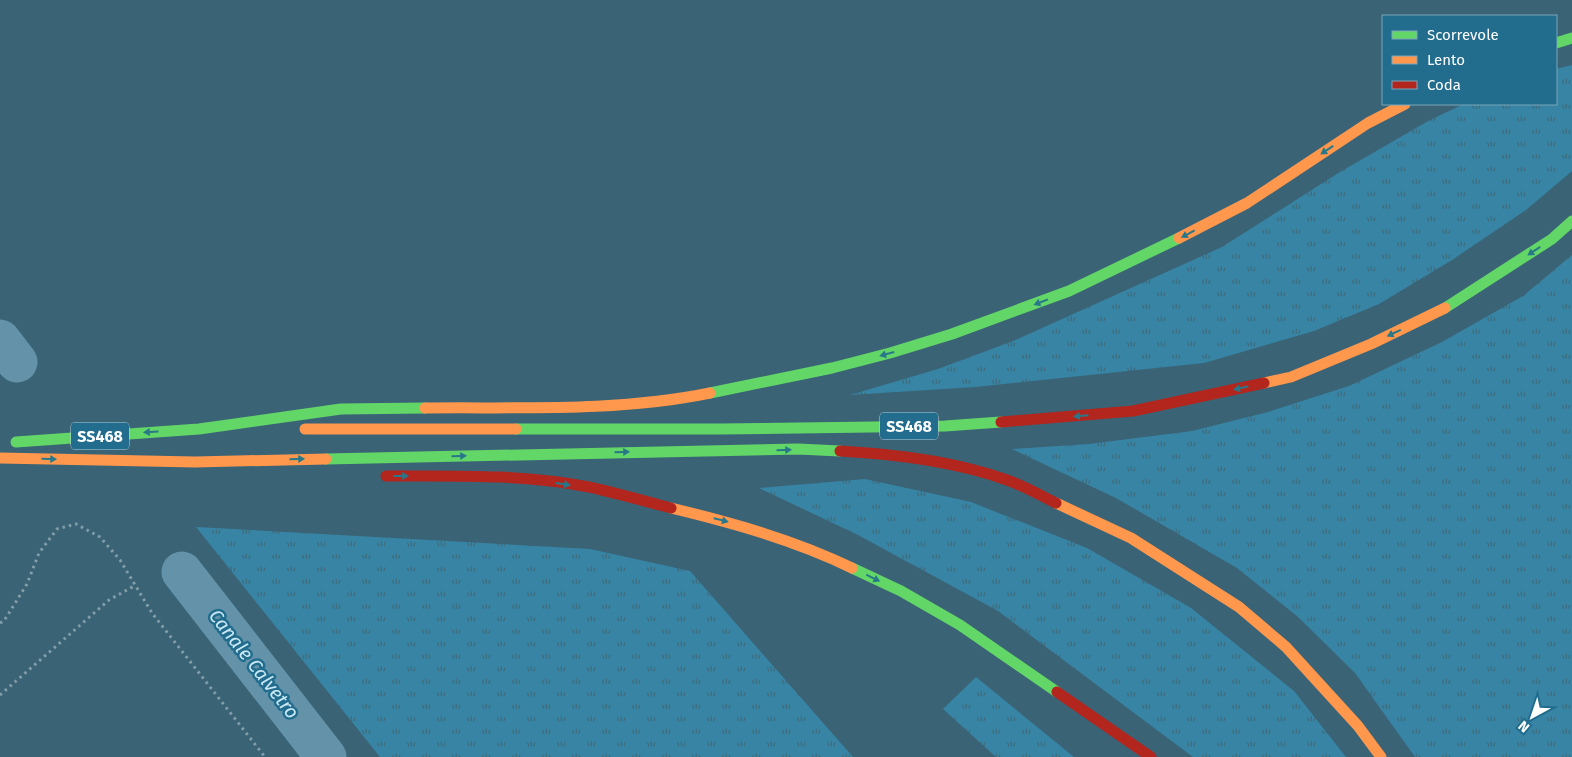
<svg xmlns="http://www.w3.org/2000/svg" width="1572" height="757" font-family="'Fira Sans',sans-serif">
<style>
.grass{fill:url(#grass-tufts)}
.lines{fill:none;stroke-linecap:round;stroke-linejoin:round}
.canal{stroke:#6493a9;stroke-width:41}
.path{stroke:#829ea9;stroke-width:3;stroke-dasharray:2.5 4;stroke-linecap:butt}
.fast{stroke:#63d668;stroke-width:11}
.slow{stroke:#ff974d;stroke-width:11}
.jam{stroke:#b3261e;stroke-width:11}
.oneway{fill:#28788a}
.labels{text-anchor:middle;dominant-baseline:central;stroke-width:5;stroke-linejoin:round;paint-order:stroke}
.shield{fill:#226d8e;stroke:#bdd3dd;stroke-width:1}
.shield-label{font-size:16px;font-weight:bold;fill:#fff}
.water-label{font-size:19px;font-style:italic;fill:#cbe9f5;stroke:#226d8e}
</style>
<defs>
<pattern id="grass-tufts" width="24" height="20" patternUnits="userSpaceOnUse" patternTransform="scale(1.25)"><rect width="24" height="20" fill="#3784a4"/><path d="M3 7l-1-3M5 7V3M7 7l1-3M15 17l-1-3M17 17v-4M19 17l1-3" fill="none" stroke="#406b7c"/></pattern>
</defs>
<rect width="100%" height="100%" fill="#3a6376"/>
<path class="grass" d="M1572 65V171L1526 210 1452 260 1379 304 1314 331 1204 363 975 387 850 395 938 369 1013 341 1222 247 1340 172 1430 120 1464 104H1556V69Z
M1572 255V757H1415L1355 673 1297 616 1237 568 1116 498 1012 449 1089 444 1192 431 1268 412 1349 386 1442 342 1523 296Z
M865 479 971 502 1087 548 1191 608 1294 691 1346 757H1193L998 611 858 535 759 488Z
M196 527 590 549 690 571 853 757H380Z
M976 677 1074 757H996L943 709Z"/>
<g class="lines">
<path class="canal" d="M0 340 17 362
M182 572 326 757"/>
<path class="path" d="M0 623 4 621 27 584 39 553 57 529 76 524 100 537 120 560 152 613 265 757
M0 695 109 600 134 586"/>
<path class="fast" d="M1556 43 1572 38
M1445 308 1552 239 1572 221
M710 393 832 368 890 353 952 334 1069 291 1179 238
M516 429H720L945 426 1001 422
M16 442 199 429 341 409 425 408
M326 459 798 449 840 451
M852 568 901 591 960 625 1057 692"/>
<path class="slow" d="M1179 238 1247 203 1368 123 1405 104
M1264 383 1291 377 1371 344 1445 308
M425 408C519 407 617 412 710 393
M305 429H516
M0 458 195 462 326 459
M1056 503 1131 538 1239 607 1286 647 1358 726 1381 757
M671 508C733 523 794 540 852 568"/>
<path class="jam" d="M1001 422 1133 411 1264 383
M840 451C896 454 954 461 1007 480 1024 486 1040 495 1056 503
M386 476C453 476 523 474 589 487 617 493 644 501 671 508
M1057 692 1151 757"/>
</g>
<defs><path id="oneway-solid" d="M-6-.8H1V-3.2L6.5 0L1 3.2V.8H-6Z" transform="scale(1.25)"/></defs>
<g class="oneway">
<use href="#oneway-solid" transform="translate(1327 150) rotate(147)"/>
<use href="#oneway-solid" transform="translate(1188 234) rotate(152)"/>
<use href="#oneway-solid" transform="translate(1534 251) rotate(146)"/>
<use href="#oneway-solid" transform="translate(1041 302) rotate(159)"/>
<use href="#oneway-solid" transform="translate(1394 333) rotate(155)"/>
<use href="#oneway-solid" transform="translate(887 354) rotate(165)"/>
<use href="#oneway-solid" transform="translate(1241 388) rotate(167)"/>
<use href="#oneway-solid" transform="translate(1081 416) rotate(175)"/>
<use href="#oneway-solid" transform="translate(151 432) rotate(176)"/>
<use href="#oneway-solid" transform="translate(784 450) rotate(-1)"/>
<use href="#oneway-solid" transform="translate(622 452) rotate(-1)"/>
<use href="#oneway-solid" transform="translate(459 456) rotate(-1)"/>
<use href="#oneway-solid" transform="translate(49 459) rotate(1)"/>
<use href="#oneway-solid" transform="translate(297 459) rotate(-1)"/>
<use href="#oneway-solid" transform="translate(401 476)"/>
<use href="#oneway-solid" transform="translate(563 484) rotate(8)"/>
<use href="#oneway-solid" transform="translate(721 520) rotate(14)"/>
<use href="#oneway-solid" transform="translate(873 578) rotate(26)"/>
</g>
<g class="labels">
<g class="shield">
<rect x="880" y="412.5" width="58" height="27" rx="4"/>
<rect x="71" y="422.5" width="58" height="27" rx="4"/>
</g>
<g class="shield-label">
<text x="909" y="426">SS468</text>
<text x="100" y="436">SS468</text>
</g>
<g class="water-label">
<text transform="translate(254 664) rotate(52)">Canale Calvetro</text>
</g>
</g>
<rect x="1382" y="15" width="175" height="90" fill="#226d8e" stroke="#7aa7bb"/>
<rect x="1392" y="31" width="25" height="8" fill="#63d668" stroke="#7aa7bb"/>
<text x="1427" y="40" font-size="15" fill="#ffffff">Scorrevole</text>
<rect x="1392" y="56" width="25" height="8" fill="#ff974d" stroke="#7aa7bb"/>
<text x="1427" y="65" font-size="15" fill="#ffffff">Lento</text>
<rect x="1392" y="81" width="25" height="8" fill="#b3261e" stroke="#7aa7bb"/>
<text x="1427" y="90" font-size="15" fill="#ffffff">Coda</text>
<g transform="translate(1532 717) rotate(220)" stroke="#226d8e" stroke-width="4" paint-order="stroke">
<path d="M0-4L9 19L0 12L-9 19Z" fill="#ffffff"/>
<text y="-8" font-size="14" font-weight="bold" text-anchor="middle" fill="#ffffff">N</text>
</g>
</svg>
